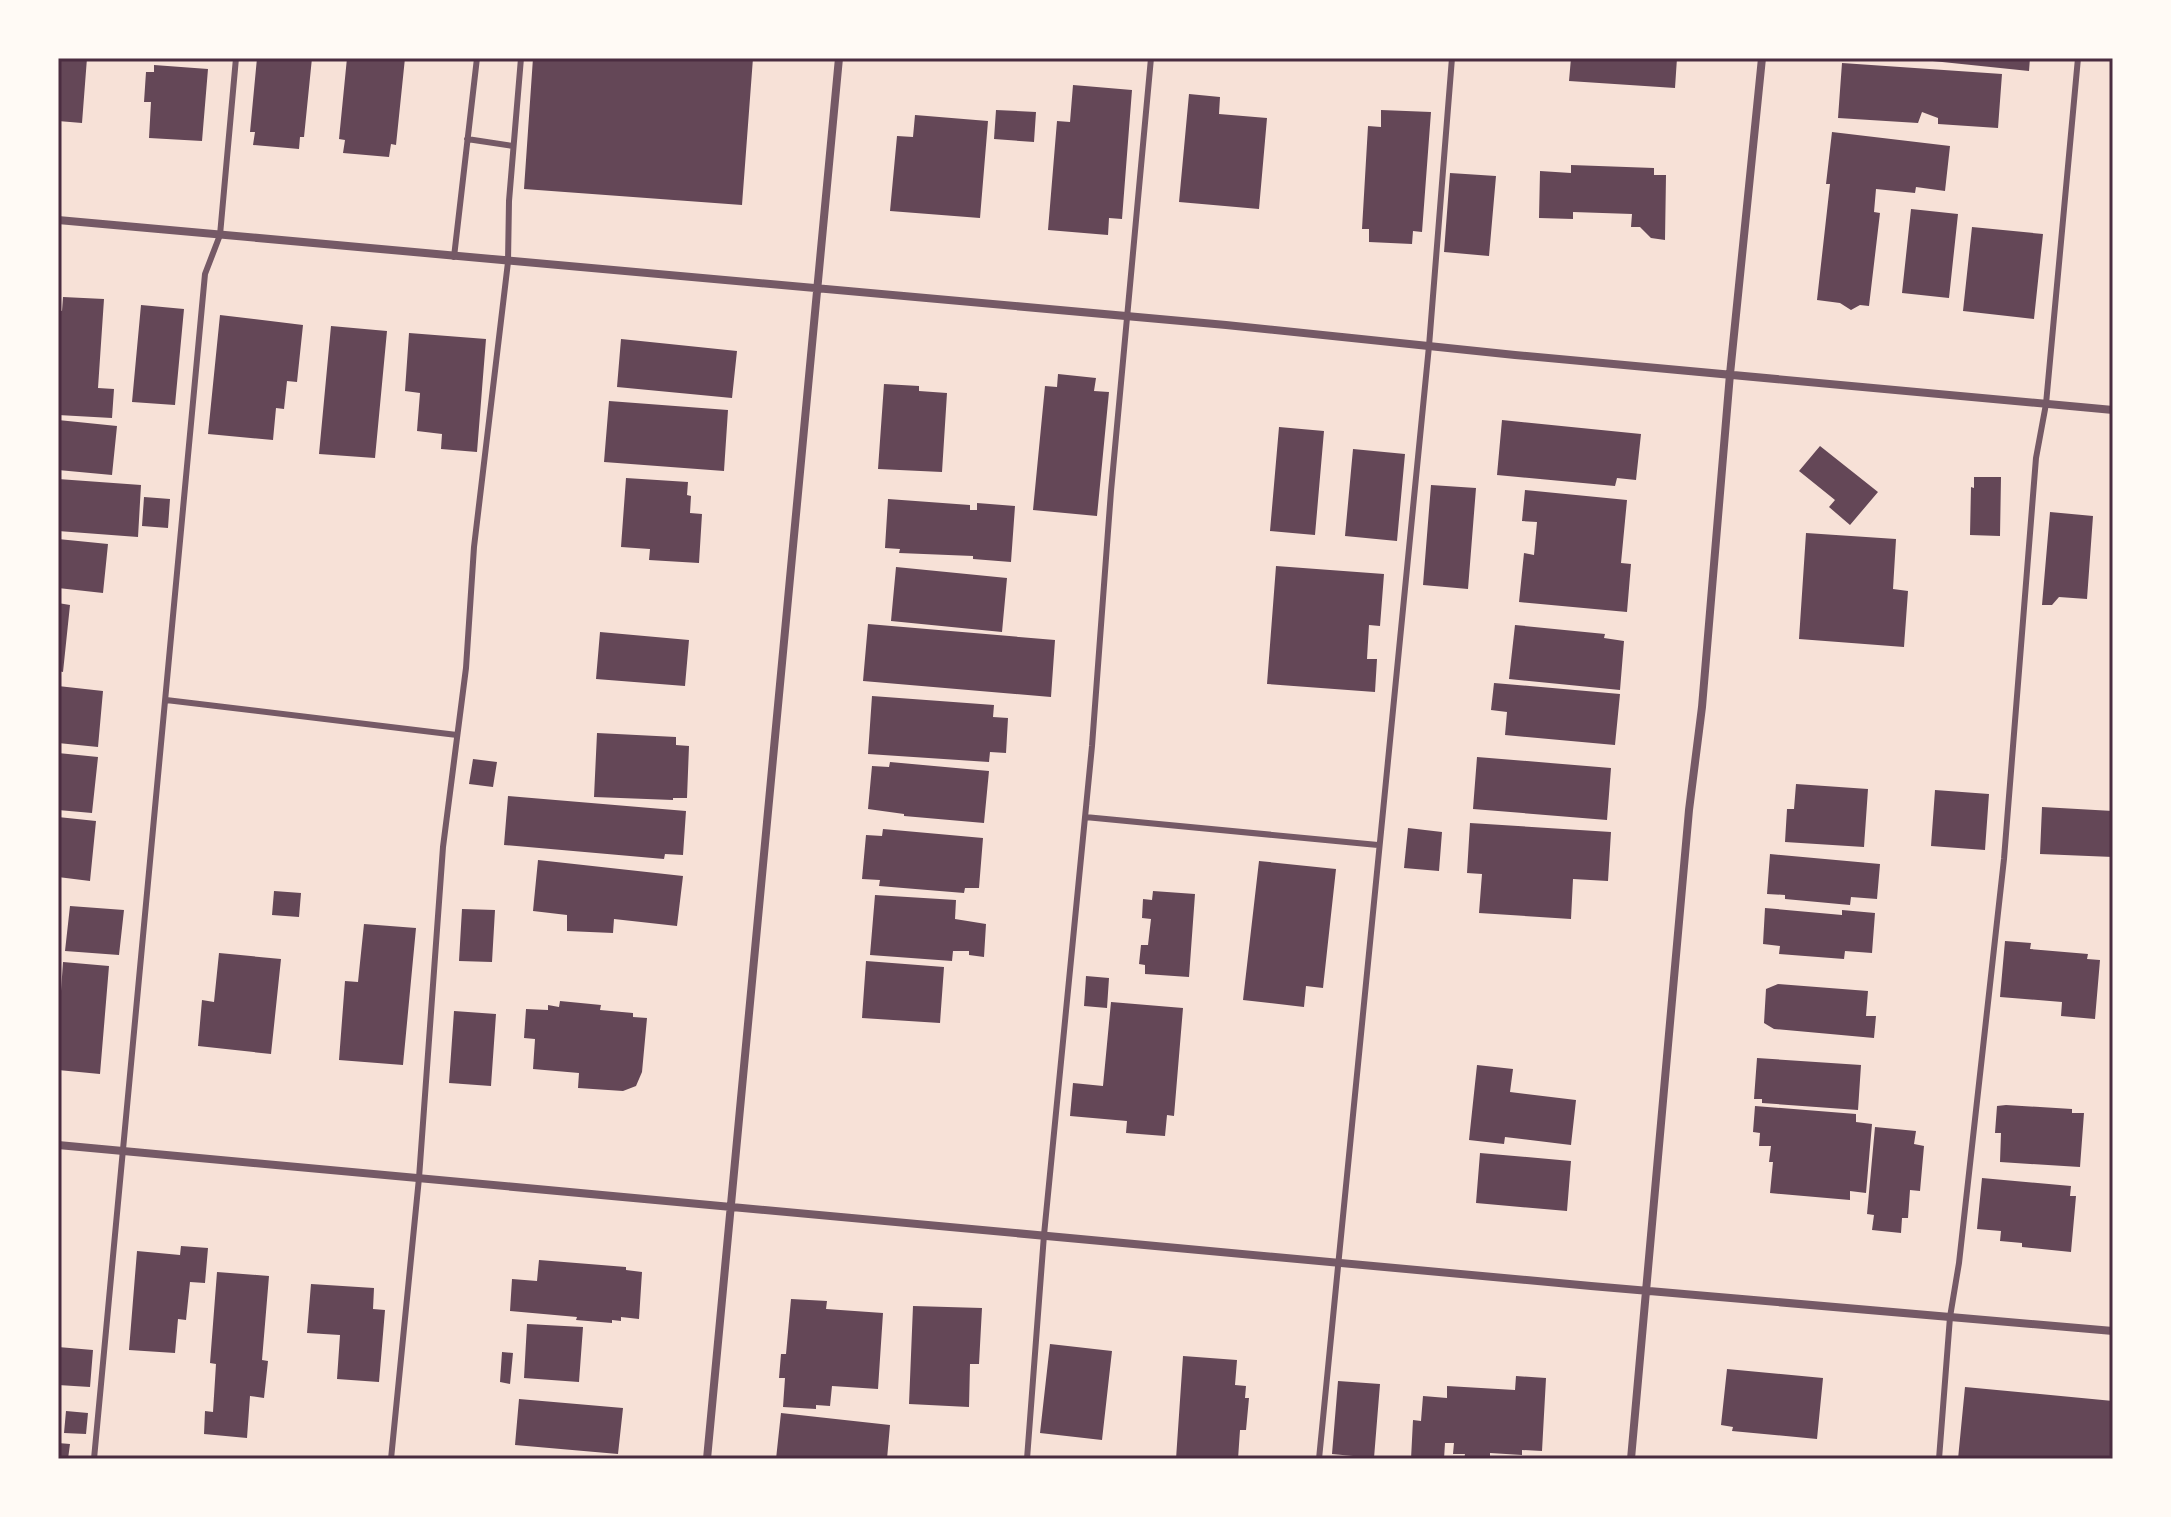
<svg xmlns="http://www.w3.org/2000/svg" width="2171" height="1517" font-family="'DM Sans',sans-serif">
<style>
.building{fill:#644757}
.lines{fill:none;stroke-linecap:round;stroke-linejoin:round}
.service{stroke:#755966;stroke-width:6}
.minor{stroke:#755966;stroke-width:8}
.neatline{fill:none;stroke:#4a2c40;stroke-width:3}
</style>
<rect width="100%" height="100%" fill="#f7e1d7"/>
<path class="building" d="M58 58H87L82 123 58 121Z
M257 58H312L304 137H300L299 149 253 145 255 132H250Z
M347 58H405L396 145 391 144 389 157 343 153 345 140 339 139Z
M533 58H753L742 205 524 189Z
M1571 58H1677L1675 88 1569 81Z
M1923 58H2030L2029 71 1923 60Z
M1842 63 2002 74 1998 128 1938 124V118L1922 112 1918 123 1838 118Z
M154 65 208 69 202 141 149 138 151 102H144L146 72H154Z
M1073 85 1132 90 1122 219 1109 218 1108 235 1048 230 1057 121 1070 122Z
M1189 94 1220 97 1219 114 1267 118 1259 209 1179 202Z
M996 110 1036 112 1034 142 994 139Z
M1381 110 1431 112 1422 232 1413 231 1412 244 1369 242V229H1362L1368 126 1381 127Z
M915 115 988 121 980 218 890 211 897 136 913 137Z
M1832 132 1950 146 1945 191 1916 187 1915 193 1876 189 1874 212 1880 213 1869 306 1860 305 1851 310 1840 303 1817 300 1830 184H1826Z
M1571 165 1654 168V175H1666L1665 240 1651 238 1640 227H1631L1632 214 1573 212V219L1539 218 1540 171 1571 173Z
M1450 173 1496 176 1489 256 1444 252Z
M1911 209 1958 214 1949 298 1902 293Z
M1972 227 2043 234 2034 319 1963 311Z
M63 297 104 299 98 388 114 389 112 418 58 415V310L62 311Z
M141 305 184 309 175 405 132 402Z
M220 315 303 325 297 382 287 381 284 409 276 408 273 440 208 434Z
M331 326 387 331 375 458 319 454Z
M409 333 486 339 477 452 441 449 442 434 417 431 420 393 405 391Z
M621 339 737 351 732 398 617 387Z
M1058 374 1096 378 1094 391 1109 392 1097 516 1033 510 1045 386 1057 387Z
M884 384 919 386V391L947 393 942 472 878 469Z
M609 401 728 410 724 471 604 462Z
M58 420 117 426 112 475 58 470Z
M1502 420 1641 434 1636 480 1617 478 1615 486 1497 475Z
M1279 427 1324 431 1315 535 1270 531Z
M1820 446 1878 492 1850 525 1829 507 1835 500 1799 471Z
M1353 449 1405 454 1397 541 1345 536Z
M1974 477H2001L2000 536 1970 535 1971 487 1974 488Z
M626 478 688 482 687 495 691 496 690 513 702 514 699 563 649 560 650 549 621 547Z
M58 479 141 485 138 537 58 531Z
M1431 485 1476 488 1468 589 1423 585Z
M1525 490 1627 500 1621 563 1631 564 1627 612 1519 602 1524 553 1534 555 1537 522 1522 521Z
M144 497 170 499 168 528 142 526Z
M888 499 970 505V510H977V503L1015 506 1011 562 973 559V556L899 553 900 549 885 548Z
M2050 512 2093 516 2087 599 2059 597 2052 605H2042Z
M1806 533 1896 539 1893 589 1908 591 1904 647 1799 639Z
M58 539 108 544 103 593 58 588Z
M1276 566 1384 574 1380 626 1369 625 1367 659H1377L1375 692 1267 684Z
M896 567 1007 578 1002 632 891 621Z
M58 603 70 605 63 672 58 671Z
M868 624 1055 640 1051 697 863 681Z
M1515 625 1605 634 1604 638 1624 641 1620 690 1509 679Z
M600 632 689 640 685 686 596 679Z
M1494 683 1620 694 1615 745 1505 735 1507 712 1491 710Z
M58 686 103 691 98 747 58 743Z
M872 696 994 705 993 717 1008 718 1006 753 990 752 989 762 868 754Z
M597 733 676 737V745L689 746 687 798H673V800L594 797Z
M58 753 98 757 92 813 58 810Z
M1477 757 1611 768 1607 820 1473 809Z
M473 759 497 762 493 787 469 784Z
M890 762 989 771 984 823 904 816V814L868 809 872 766 889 767Z
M1796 784 1868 789 1864 847 1785 842 1787 809H1794Z
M1935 790 1989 794 1985 850 1931 846Z
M508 796 686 811 683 855 665 854 664 859 504 845Z
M2042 807 2113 811V857L2040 854Z
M58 817 96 821 90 881 58 877Z
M1470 823 1611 832 1608 881 1573 879 1571 919 1479 913 1482 874 1467 873Z
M1408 828 1442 832 1439 871 1404 868Z
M883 829 983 838 979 888H965L964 893 879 886 880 880 862 879 866 835 882 836Z
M1770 854 1880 864 1877 899 1851 897 1850 905 1785 899V895L1767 894Z
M538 860 683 876 677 926 614 919 613 933 567 931V915L533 911Z
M1259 861 1336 869 1323 988 1306 986 1304 1007 1243 1000Z
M274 891 301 893 299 917 272 915Z
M1153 891 1195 894 1189 977 1145 974V965L1139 964 1141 945H1148L1151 919 1142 918 1143 899 1152 900Z
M875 895 956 900 955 919 986 924 984 957 969 955V951H953L952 961 870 955Z
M70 906 124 910 119 955 65 951Z
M1765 908 1842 915V910L1875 913 1872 953 1845 951 1844 959 1779 954 1780 946 1763 944Z
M462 909 495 910 492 962 459 961Z
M364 924 416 928 403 1065 339 1060 345 981 358 982Z
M2005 941 2031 943 2030 949 2088 954 2087 959 2100 960 2095 1019 2061 1016 2062 1002 2000 997Z
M219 953 281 959 271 1054 198 1046 202 1000 214 1002Z
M866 961 944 967 940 1023 862 1018Z
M63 962 109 966 100 1074 58 1070V991H61Z
M1086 976 1109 978 1107 1008 1084 1006Z
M1778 984 1868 991 1866 1016H1876L1874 1038 1774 1029 1764 1023 1766 989Z
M560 1001 601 1005 600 1010 633 1013V1017L647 1018 642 1072 636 1086 623 1091 578 1088 579 1073 533 1069 535 1039 524 1038 526 1009 548 1010V1005L559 1007Z
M1111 1002 1183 1008 1174 1116 1167 1115 1165 1136 1126 1133 1127 1121 1070 1116 1073 1083 1103 1086Z
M454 1011 496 1014 491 1086 449 1083Z
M1757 1058 1861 1065 1858 1110 1762 1103V1099H1754Z
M1477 1065 1513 1069 1510 1092 1576 1100 1571 1145 1505 1137 1504 1144 1469 1140Z
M2006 1105 2072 1109V1113H2084L2080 1167 2000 1162 2001 1133H1995L1997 1106Z
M1755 1106 1856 1114V1122L1872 1124 1866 1193 1850 1191V1200L1770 1193 1773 1162H1769L1771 1146H1759L1760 1133 1753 1132Z
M1875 1127 1916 1131 1914 1144 1924 1146 1920 1191 1910 1190 1908 1218H1902L1901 1233 1872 1230 1874 1215 1867 1214Z
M1480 1153 1571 1161 1567 1211 1476 1203Z
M1982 1178 2071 1186 2070 1196H2076L2071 1252 2022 1247V1243L2000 1241 2001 1231 1977 1229Z
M181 1246 208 1248 205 1283 190 1282 186 1320 178 1319 175 1353 129 1350 137 1251 180 1255Z
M539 1260 626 1267V1270L642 1272 639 1319 621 1317V1321L612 1320V1323L576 1320 577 1317 510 1311 512 1279 537 1281Z
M217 1272 269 1276 262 1360 268 1361 264 1398 250 1396 247 1438 204 1434 205 1411 213 1412 216 1364 210 1363Z
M311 1284 374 1288 373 1309 385 1310 379 1382 337 1379 340 1335 307 1333Z
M791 1299 827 1301 826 1309 883 1313 878 1389 832 1386 830 1406 816 1405V1409L783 1407 785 1378H779L781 1354H786Z
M913 1306 982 1308 979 1364H970L969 1407 909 1404Z
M527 1324 583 1327 579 1382 524 1378Z
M1050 1344 1112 1351 1102 1440 1040 1433Z
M58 1347 93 1350 90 1387 58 1385Z
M502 1352 513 1353 510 1384 500 1382Z
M1183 1356 1237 1360 1235 1385 1246 1386 1245 1398H1249L1246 1430H1240L1238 1459H1176Z
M1727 1369 1823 1378 1817 1439 1732 1431 1733 1427 1721 1425Z
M1516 1376 1546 1378 1542 1451 1522 1450V1455L1490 1453V1459H1464L1465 1454H1453L1454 1443H1445L1444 1459H1411L1413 1420 1421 1421 1423 1396 1447 1398V1386L1515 1390Z
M1338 1381 1380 1384 1374 1458 1332 1454Z
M1965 1387 2113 1401V1459H1958Z
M519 1399 623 1408 618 1454 515 1445Z
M66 1411 88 1413 86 1434 64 1433Z
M781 1413 890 1425 887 1459H776Z
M58 1443 70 1444 68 1459H58Z"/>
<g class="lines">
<path class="service" d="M467 139 513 146
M454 257 477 58
M166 700 457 735
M1085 817 1378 845
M94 1459 205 274 220 235 236 58
M391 1459 419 1178 443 847 466 668 474 547 508 262 509 201 521 58
M1027 1459 1044 1235 1092 746 1111 491 1151 58
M1319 1459 1429 346 1452 58
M1939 1459 1950 1317 1959 1263 2004 859 2036 458 2046 404 2078 58"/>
<path class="minor" d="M58 220 1226 325 1515 355 2113 410
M58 1145 1591 1286 2113 1331
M707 1459 839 58
M1631 1459 1689 810 1702 707 1730 374 1762 58"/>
</g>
<rect width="2171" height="1517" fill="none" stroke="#fffaf5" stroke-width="120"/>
<rect x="60" y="60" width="2051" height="1397" class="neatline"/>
</svg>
